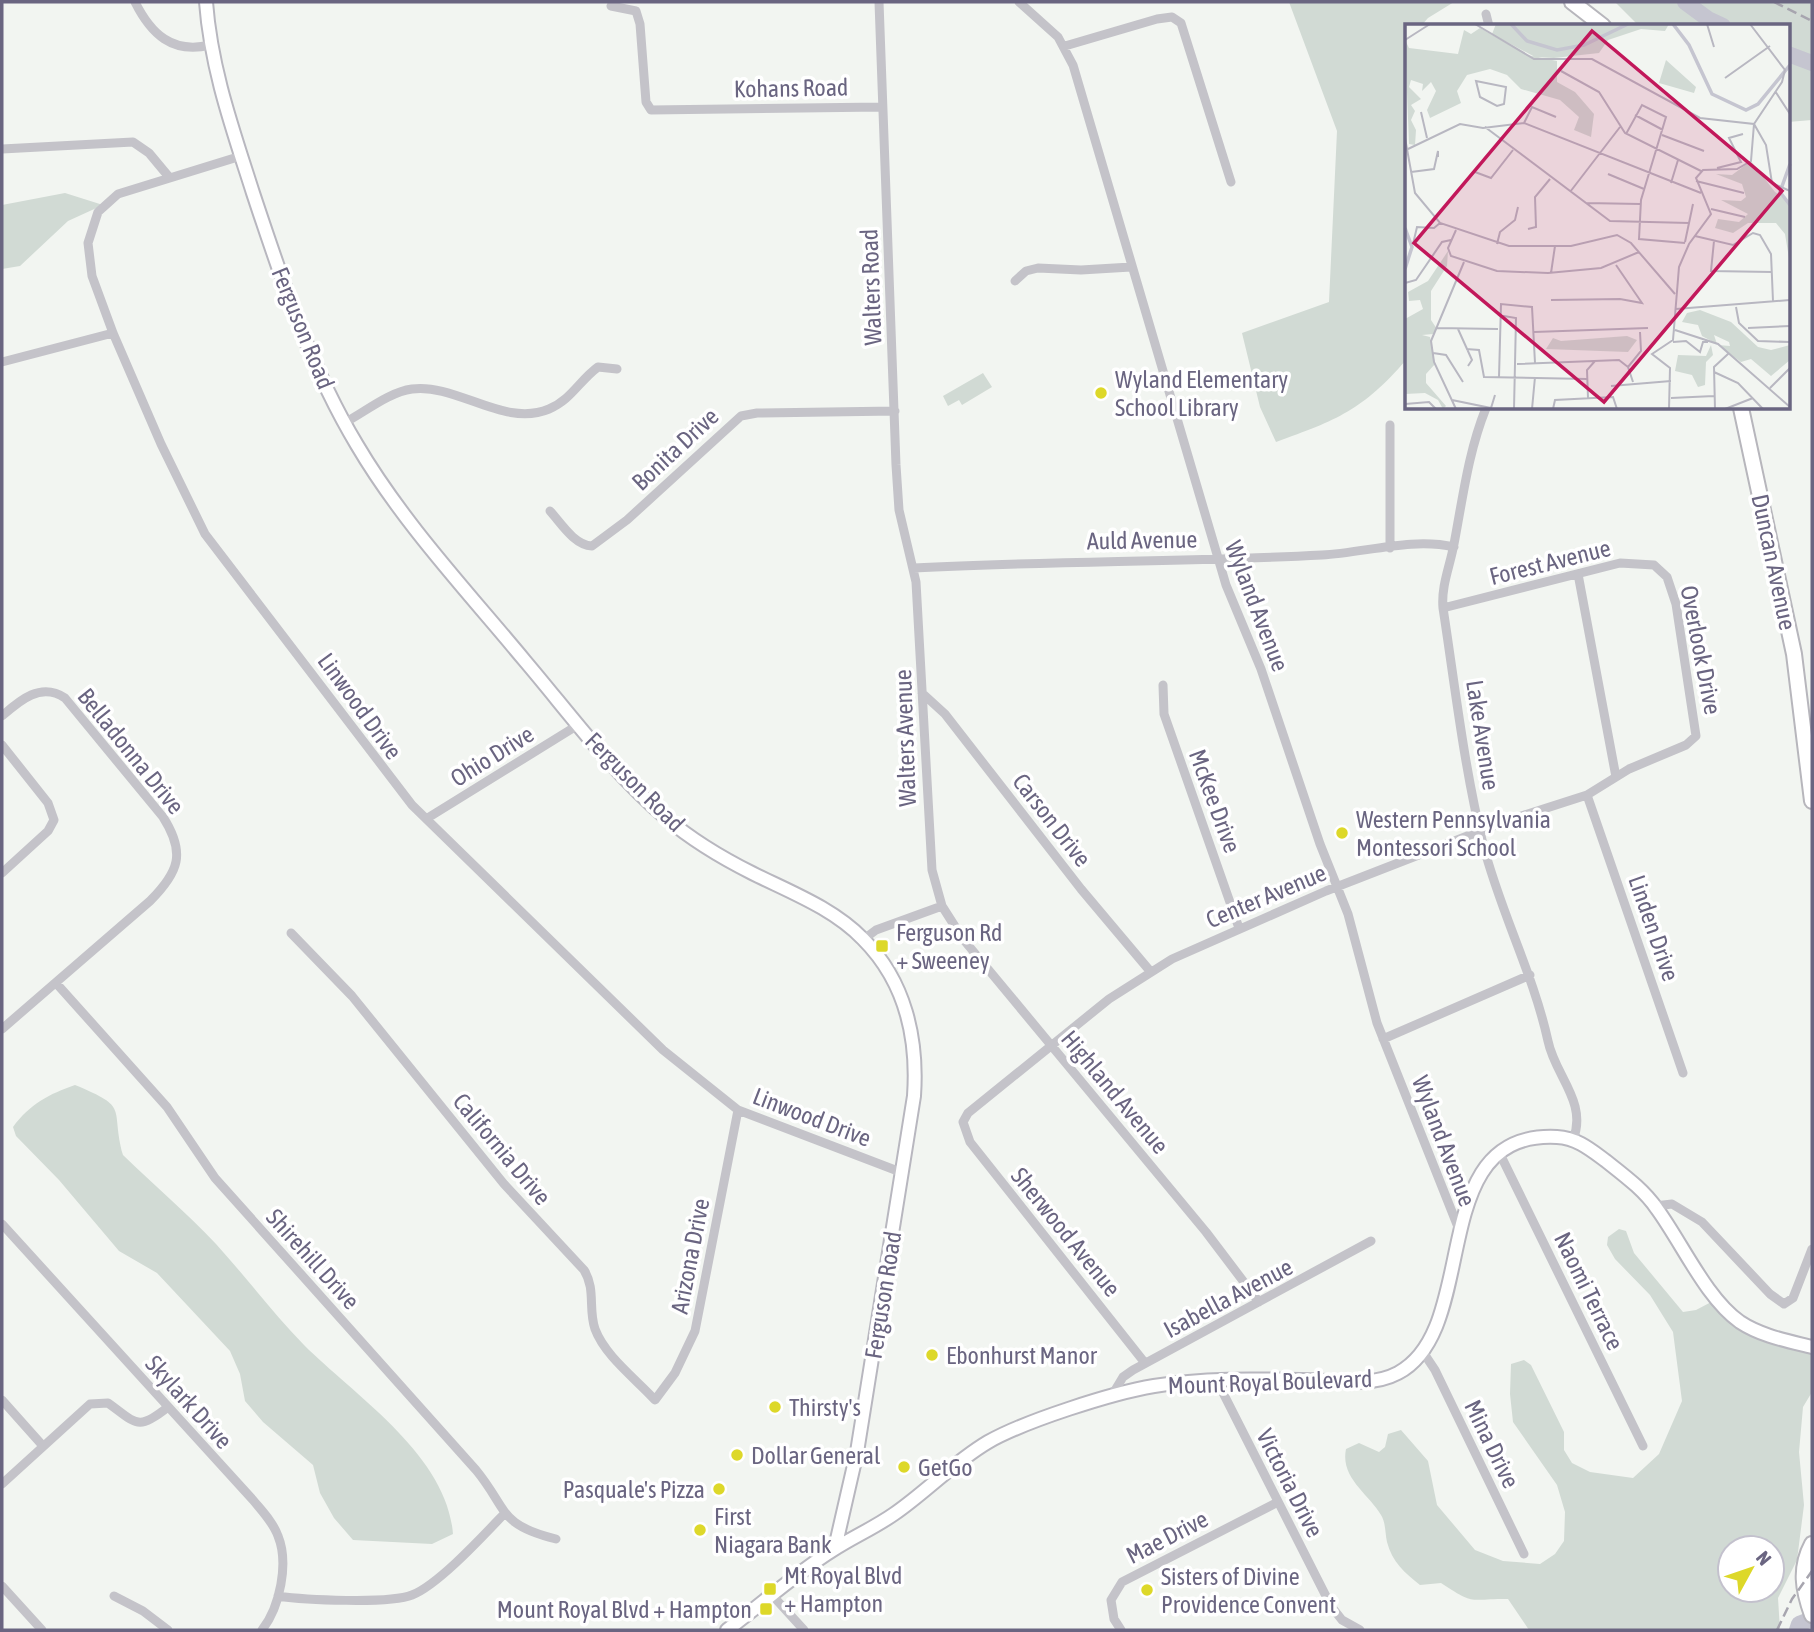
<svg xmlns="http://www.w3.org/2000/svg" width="1814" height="1632" font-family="'Asap Condensed',sans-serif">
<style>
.green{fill:#d1dad4;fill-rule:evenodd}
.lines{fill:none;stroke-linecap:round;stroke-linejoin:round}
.river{stroke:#c5c5d0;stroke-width:16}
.secondary-casing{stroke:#b8b7bf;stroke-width:16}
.primary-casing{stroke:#b7b6bc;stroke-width:18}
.street{stroke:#c4c3c9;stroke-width:9}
.secondary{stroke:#fff;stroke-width:12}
.primary{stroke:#fff;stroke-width:14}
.rail{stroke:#a7a5af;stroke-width:2.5;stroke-dasharray:10 5;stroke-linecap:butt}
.poi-dot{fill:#ddd829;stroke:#fff;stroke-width:2.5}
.labels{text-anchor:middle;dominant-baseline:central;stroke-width:7;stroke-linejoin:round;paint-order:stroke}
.street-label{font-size:24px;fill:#6a6581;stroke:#fff}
.poi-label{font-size:24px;fill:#6a6581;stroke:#fff;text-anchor:start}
.inset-river{fill:none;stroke:#c5c5d0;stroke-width:3.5}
.inset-road{fill:none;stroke:#b8b7c1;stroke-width:2}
.view{fill:#c2185b;fill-opacity:0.15;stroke:#c2185b;stroke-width:3.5}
.inset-edge{fill:none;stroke:#6a6581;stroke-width:3.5}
</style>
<rect width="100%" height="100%" fill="#f2f5f1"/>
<path class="green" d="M1289 2H1454L1428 18 1421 26H1406V360C1363 410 1337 420 1276 442L1260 407 1242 333 1329 302 1337 131Z
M1615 2H1812V120L1788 122V26H1639Z
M65 193 103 205 68 221 20 266 2 269V205Z
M983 373 992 387 962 405 959 400 948 406 943 396Z
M75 1085C131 1108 110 1107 123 1155 154 1185 187 1213 216 1244 246 1277 273 1313 304 1345 355 1396 447 1455 453 1534L432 1544 353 1540 334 1518 320 1493 313 1465 263 1422 245 1401 240 1374 230 1351 157 1273 119 1251 59 1180 16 1136 13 1127C30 1104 49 1094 75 1085Z
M1619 1229 1626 1231 1634 1253 1683 1312 1696 1310 1717 1299 1733 1317 1812 1347V1392L1803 1407 1799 1452 1804 1505 1797 1560 1778 1598 1780 1630H1529L1508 1599C1469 1598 1477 1607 1441 1583L1420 1585C1405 1573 1392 1562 1387 1542 1385 1534 1386 1523 1381 1515 1369 1494 1340 1478 1346 1449L1359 1443 1379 1452 1385 1447 1388 1434 1401 1430 1428 1461 1437 1505 1475 1550 1503 1561 1540 1564 1555 1554 1564 1541 1565 1512 1557 1485 1513 1422 1510 1394 1511 1364 1524 1360 1531 1365 1564 1432V1450L1572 1463 1590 1472 1633 1478 1659 1454 1682 1401 1673 1332 1650 1295 1615 1259 1607 1245 1608 1237ZM1730 1548H1772V1590H1730Z"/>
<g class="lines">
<path class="river" d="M1685 2 1708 19 1723 26
M1788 54 1812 63
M1797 1630 1799 1624 1812 1619"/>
<g class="secondary-casing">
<path id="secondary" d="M206 2C211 69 233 130 253 193 282 280 310 367 357 445 403 523 467 591 525 661 570 714 612 772 666 818 692 840 722 858 752 873 790 892 833 908 863 939 905 981 918 1038 914 1096L857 1452 835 1548
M727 1630C762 1604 796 1573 833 1550 853 1537 874 1528 894 1514 926 1492 954 1462 988 1442 1025 1421 1112 1393 1154 1386 1202 1378 1253 1379 1301 1380 1332 1380 1370 1388 1398 1373 1483 1328 1423 1130 1557 1137 1577 1138 1591 1150 1606 1161 1625 1176 1644 1190 1657 1209 1682 1243 1706 1298 1740 1322 1761 1336 1788 1341 1812 1347"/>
</g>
<g class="primary-casing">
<path id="primary" d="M1572 2 1603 26
M1741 408 1794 654 1812 801
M1812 1544C1799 1568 1803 1590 1812 1615"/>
</g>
<path class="street" d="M135 2C151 34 172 54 210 45
M879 2 896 465 899 510 916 582 932 870 942 906 963 939 1206 1232 1259 1302
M1019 2 1058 37 1073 65 1226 585 1261 669 1320 844 1348 914 1377 1023 1460 1232
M611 6 636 11 640 24 646 102 651 110 881 107
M1486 14 1489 26
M1065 46 1157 19 1172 17 1181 23 1231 182
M2 149 133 142 149 153 169 177
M241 156 118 194 98 212 88 243 92 276 113 333 161 444 205 534 412 805 663 1050 738 1110 903 1173
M1015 281 1026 271 1038 268 1081 270 1131 267
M2 362 113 333
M1486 408C1468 453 1463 497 1454 544 1450 566 1441 586 1443 608 1455 686 1464 767 1483 844 1500 911 1533 973 1548 1041 1555 1076 1588 1102 1573 1140
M344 423C365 412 389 392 412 389 457 383 504 428 549 409 571 400 580 380 598 367L617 369
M550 511C561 523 574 545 592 546L627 520 741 416 757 413 895 411
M1390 548V425
M914 568C1050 561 1186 562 1322 555 1364 553 1412 537 1454 547
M1578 574 1616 777
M1163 685 1164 714 1239 928
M922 693 945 714 1081 889 1150 971
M2 716C20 700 41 682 65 698L163 817C186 853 179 872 150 901L2 1029
M2 745 48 803 54 820 48 831 2 873
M1587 795 1683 1073
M426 819 578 725
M291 933 352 996 504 1184 584 1270C596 1289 588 1309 595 1329 605 1356 636 1379 655 1400L675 1373 695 1331 738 1110
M864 939 876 930 942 906
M56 983 167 1107 215 1178 476 1470C508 1509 498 1525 556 1539
M1383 1039 1530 975
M1500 1154 1643 1446
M1655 1206 1672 1204 1702 1222 1770 1294 1784 1304 1793 1298 1812 1249
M2 1224 253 1500C262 1511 273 1522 278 1536 289 1563 280 1607 262 1630
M1423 1352 1435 1370 1524 1554
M1145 1363 970 1142 963 1122 968 1113 1109 999 1172 959 1326 891 1506 821 1587 795 1629 769 1686 745 1696 736 1676 604 1667 577 1654 565 1620 563 1443 608
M1217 1381 1331 1606 1342 1620 1360 1630
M1111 1397 1123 1377 1133 1370 1371 1241
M2 1400 43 1446
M2 1484 90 1404 108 1403C136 1423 137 1432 168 1407
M2 1586 42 1630
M114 1596 143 1611 168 1630
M278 1596C304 1600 390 1604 412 1595 438 1585 483 1536 504 1514
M773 1596 804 1630
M1121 1630 1114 1619 1111 1600 1122 1582 1278 1502"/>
<use href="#secondary" class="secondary"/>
<use href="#primary" class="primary"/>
<path class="rail" d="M1774 2 1812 21
M1777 1630 1792 1599 1812 1571"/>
</g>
<g class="poi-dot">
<circle cx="1101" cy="393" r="7"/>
<circle cx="1342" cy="833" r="7"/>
<rect x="875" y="939" width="14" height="14" rx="3.5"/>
<circle cx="932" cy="1355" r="7"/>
<circle cx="775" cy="1407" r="7"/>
<circle cx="737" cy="1455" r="7"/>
<circle cx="904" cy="1467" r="7"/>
<circle cx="719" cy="1489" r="7"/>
<circle cx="700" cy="1530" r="7"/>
<rect x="763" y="1582" width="14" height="14" rx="3.5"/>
<circle cx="1147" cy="1590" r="7"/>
<rect x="759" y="1602" width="14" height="14" rx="3.5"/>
</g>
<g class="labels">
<g class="street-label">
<text transform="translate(791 88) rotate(-1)">Kohans Road</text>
<text transform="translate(871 287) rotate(-92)">Walters Road</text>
<text transform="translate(303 328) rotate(68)">Ferguson Road</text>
<text transform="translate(675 449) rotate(-43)">Bonita Drive</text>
<text transform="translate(1142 540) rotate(-1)">Auld Avenue</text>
<text transform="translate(1550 562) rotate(-14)">Forest Avenue</text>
<text transform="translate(1774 562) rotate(78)">Duncan Avenue</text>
<text transform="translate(1257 606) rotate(69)">Wyland Avenue</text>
<text transform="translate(1701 650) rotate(79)">Overlook Drive</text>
<text transform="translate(360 706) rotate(54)">Linwood Drive</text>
<text transform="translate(1483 735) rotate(81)">Lake Avenue</text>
<text transform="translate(905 738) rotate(-92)">Walters Avenue</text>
<text transform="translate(131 751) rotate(51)">Belladonna Drive</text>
<text transform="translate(492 756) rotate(-32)">Ohio Drive</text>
<text transform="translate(635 782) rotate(45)">Ferguson Road</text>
<text transform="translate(1215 801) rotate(70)">McKee Drive</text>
<text transform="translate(1052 820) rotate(52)">Carson Drive</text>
<text transform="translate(1266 896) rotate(-23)">Center Avenue</text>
<text transform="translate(1654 928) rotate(71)">Linden Drive</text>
<text transform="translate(1115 1092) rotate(50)">Highland Avenue</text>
<text transform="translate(812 1117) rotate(21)">Linwood Drive</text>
<text transform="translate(1444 1141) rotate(69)">Wyland Avenue</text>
<text transform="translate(502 1149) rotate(50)">California Drive</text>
<text transform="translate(1066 1232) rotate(51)">Sherwood Avenue</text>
<text transform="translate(690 1256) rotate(-79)">Arizona Drive</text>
<text transform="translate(313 1259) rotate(48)">Shirehill Drive</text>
<text transform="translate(1589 1291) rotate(64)">Naomi Terrace</text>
<text transform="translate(883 1295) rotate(-81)">Ferguson Road</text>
<text transform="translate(1228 1298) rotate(-28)">Isabella Avenue</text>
<text transform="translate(1270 1382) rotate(-2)">Mount Royal Boulevard</text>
<text transform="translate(189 1402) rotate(48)">Skylark Drive</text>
<text transform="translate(1492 1444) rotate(64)">Mina Drive</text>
<text transform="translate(1290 1483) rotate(63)">Victoria Drive</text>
<text transform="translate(1167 1537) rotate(-27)">Mae Drive</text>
</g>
<g class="poi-label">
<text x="1115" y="379">Wyland Elementary<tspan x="1115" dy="28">School Library</tspan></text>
<text x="1356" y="819">Western Pennsylvania<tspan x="1356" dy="28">Montessori School</tspan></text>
<text x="896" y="932">Ferguson Rd<tspan x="896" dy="28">+ Sweeney</tspan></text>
<text x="946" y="1355">Ebonhurst Manor</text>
<text x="789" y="1407">Thirsty's</text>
<text x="751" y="1455">Dollar General</text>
<text x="918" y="1467">GetGo</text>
<text x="705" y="1489" text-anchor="end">Pasquale's Pizza</text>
<text x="714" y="1516">First<tspan x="714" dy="28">Niagara Bank</tspan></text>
<text x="784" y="1575">Mt Royal Blvd<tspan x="784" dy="28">+ Hampton</tspan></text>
<text x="1161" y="1576">Sisters of Divine<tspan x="1161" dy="28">Providence Convent</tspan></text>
<text x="752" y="1609" text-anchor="end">Mount Royal Blvd + Hampton</text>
</g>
</g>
<g transform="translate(1405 24)">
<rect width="385" height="385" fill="#f2f5f1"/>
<path d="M91 0H264L260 7 236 5 203 16 194 29 149 34 130 33 87 10ZM75 4 122 31 152 37V58L170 68 189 90 186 113 169 106 174 93 155 76 116 65 102 51 85 45 62 51 52 67 56 79 25 94 22 86 31 67 26 58 17 67 18 60 6 56 4 63 16 75 6 81 10 87 6 96 11 106 10 121 4 120 0 16 4 24 53 30 59 6 66 10ZM261 36 291 63 289 69 254 59ZM346 137 370 168 385 178V240L380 210 371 199H343L328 209 310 204 313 195 334 198 343 190 316 176 336 177 341 173 337 160 311 150 327 151ZM43 227 42 242 26 267V296L32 305 28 310 17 311 25 313 30 340 21 350V359L41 382 38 385 33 376 20 369 0 370V295L18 285 15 276 4 277 3 268 23 257ZM295 286 326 298 353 323 366 326 385 321V336L366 352 346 335 336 338 313 321 325 322 324 318 309 311 312 320 297 312 293 301 277 298 282 289ZM222 312 232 316 223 328 141 325 148 314 156 317ZM306 321 308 331 301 338 300 361 293 363 287 351 270 347 273 331 301 332Z" fill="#d1dad4"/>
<path class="inset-river" d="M106 0 122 17 152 26 179 21 223 0M268 0 284 21 307 70 341 86 353 80 385 41M385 140 375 168 385 181M0 204 7 223 0 245"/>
<path class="inset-road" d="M70 0 129 35H187L295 94 349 100 361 121 367 159 385 167M302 0 309 23M345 0 380 46 377 58 349 100M0 16 25 0M156 47 194 68 220 109 296 147M320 54 365 22M71 57 101 63 99 80 92 82 75 73ZM370 67 385 90M16 88 22 114M230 91 258 106M119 99 127 83 151 93M80 103 205 197 284 199M221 110 237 81 261 93 236 176 234 215 280 219M257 111 299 127M0 114 10 169 35 199 104 222H166L212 211 226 219 270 270M3 125 55 100 78 104 119 99 296 169M312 144 336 138 324 114 338 110M6 148 29 145 33 127V133M70 148 86 154 108 126M203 150 239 165M291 157 339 169M266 159 273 136M165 168 215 103M181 179 235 180M306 185 340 193M123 205 131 203 130 173 145 155M51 206 43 224 46 232 92 247 143 249 196 244 234 228M290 212 328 221 348 209 355 211 366 230 368 277M309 217 306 247 367 248M280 218 288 180M8 220 12 203 29 204 35 199M92 220 95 208 110 196 113 183M146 249 150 222M0 259 11 256 37 218 46 216M146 276 215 275 237 279 211 241M331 283 334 299 353 317 385 318M271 285 385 276M93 291 111 294 109 385M32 304 93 305M343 304 385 302M53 305 67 336 63 342M270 306 313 320 385 383M129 308 243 304M268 318 281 317 295 328 298 318H303M61 325 74 326 79 353 182 355M28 329 41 331 58 358M112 340 214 336 223 343 228 358M223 343 236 327 235 308M309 348 333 359 358 385M94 353 96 280 127 283 130 339M206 362 266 357M365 364 385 344M183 374 182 346 190 337M266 374 309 372M47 376 86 384 90 371M0 380 24 378 31 385M51 385 29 338 26 317 59 238M127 385 130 353M148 385 150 376 208 373 212 385M264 385 265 344 247 330 268 316 274 243 284 220 306 190 291 154 298 146 332 145 346 137 349 100M310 385 309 343 323 330M320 385 348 374"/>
<path class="view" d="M187 7 377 167 199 378 9 219Z"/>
<rect width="385" height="385" class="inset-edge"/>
</g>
<rect width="1814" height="1632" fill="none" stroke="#6a6581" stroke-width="7"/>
<g transform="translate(1751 1569) rotate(50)"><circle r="33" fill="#ffffff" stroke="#c3c1cd" stroke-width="2"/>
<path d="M0-5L12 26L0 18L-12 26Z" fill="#ddd829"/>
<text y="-10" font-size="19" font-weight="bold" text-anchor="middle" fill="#6a6581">N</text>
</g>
</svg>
